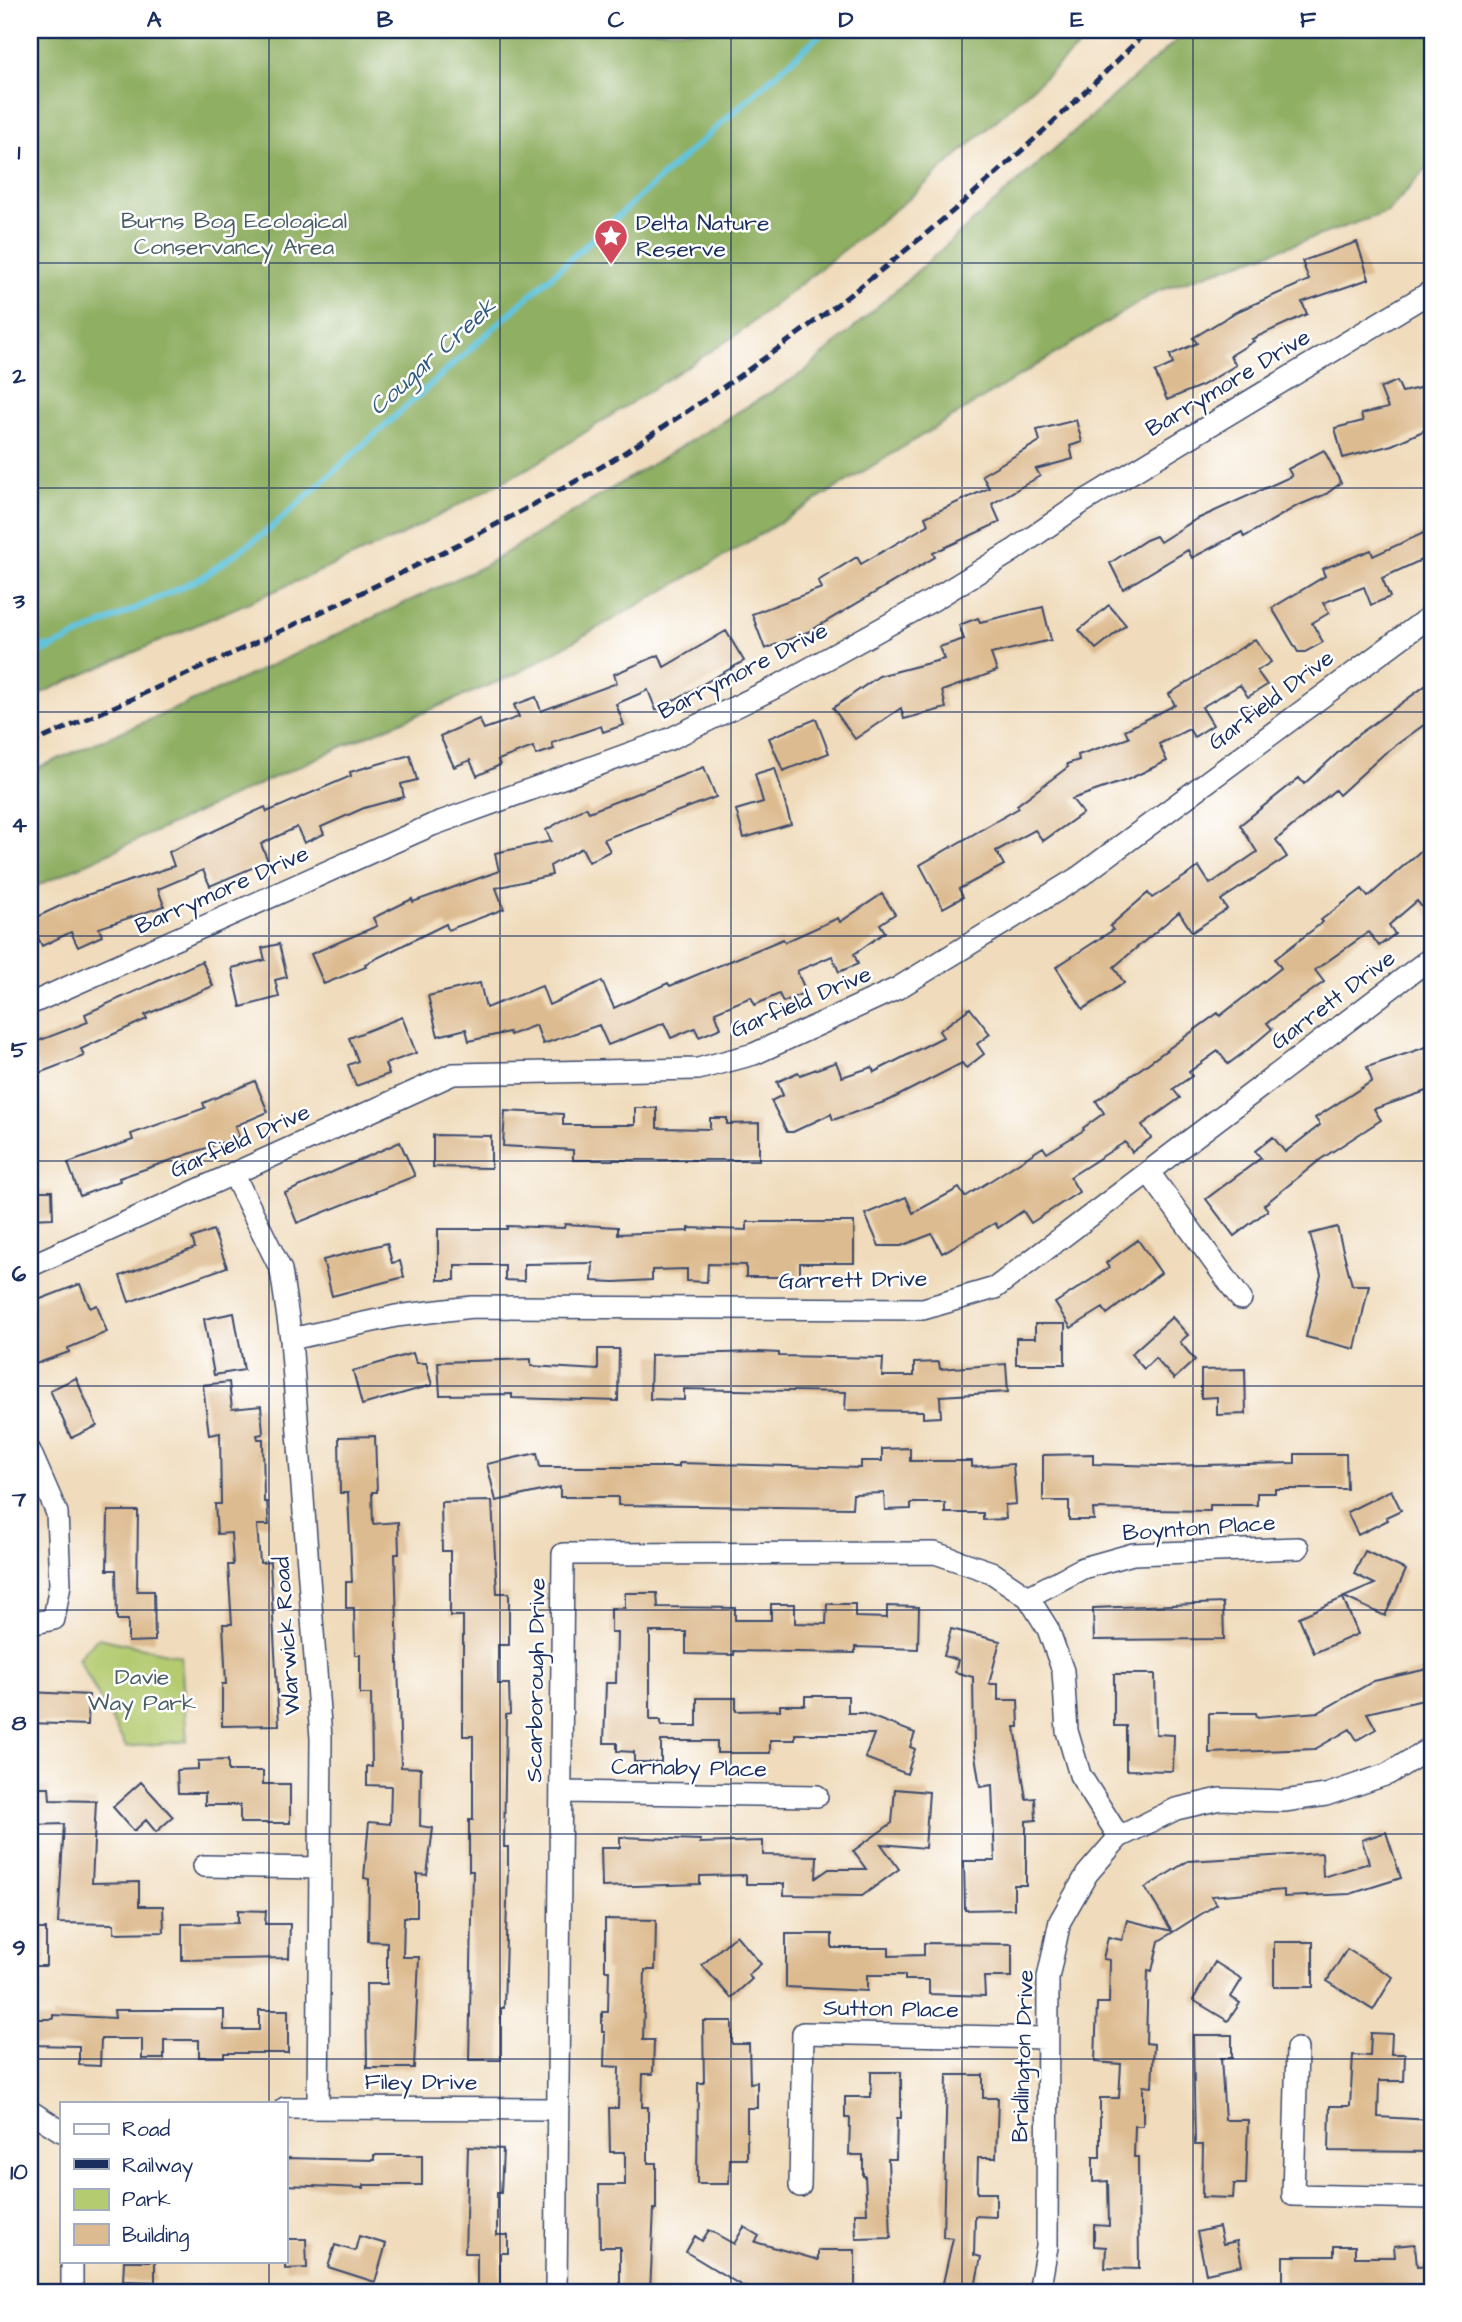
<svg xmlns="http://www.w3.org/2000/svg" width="1462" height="2322" font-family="'Architects Daughter',sans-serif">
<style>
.green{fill:#b4cb70;stroke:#687d67;stroke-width:2}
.forest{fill:#8faf62;stroke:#556f60;stroke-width:2}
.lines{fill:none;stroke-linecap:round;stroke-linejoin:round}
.stream{stroke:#60c4de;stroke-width:6}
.building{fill:#ddbb90}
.minor-casing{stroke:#3b496c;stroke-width:24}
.minor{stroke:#fff;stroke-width:21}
.rail{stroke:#1b2f5e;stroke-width:5;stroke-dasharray:10 5;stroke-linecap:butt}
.grid{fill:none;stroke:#1b2f5e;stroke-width:2;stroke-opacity:0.55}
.labels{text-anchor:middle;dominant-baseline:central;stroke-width:5;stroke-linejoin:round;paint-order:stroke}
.park-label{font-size:23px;fill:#495e63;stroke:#fff}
.poi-label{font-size:23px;fill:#1b2f5e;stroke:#fff;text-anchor:start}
.street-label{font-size:23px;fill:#1b2f5e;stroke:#fff}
.water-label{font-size:24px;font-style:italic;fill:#305c84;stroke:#fff}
.neatline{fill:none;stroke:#1b2f5e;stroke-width:2.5}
.grid-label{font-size:23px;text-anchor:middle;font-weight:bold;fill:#1b2f5e}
</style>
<rect width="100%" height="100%" fill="#fff"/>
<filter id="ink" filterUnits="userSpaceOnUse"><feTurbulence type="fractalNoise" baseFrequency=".0143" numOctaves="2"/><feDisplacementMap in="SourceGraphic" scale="14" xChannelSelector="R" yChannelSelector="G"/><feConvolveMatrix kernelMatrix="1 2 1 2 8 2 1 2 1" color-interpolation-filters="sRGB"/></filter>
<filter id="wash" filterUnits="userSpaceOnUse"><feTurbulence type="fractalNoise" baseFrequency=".00686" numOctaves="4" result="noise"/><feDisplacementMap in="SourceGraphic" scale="28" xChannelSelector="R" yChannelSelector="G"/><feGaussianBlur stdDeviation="1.57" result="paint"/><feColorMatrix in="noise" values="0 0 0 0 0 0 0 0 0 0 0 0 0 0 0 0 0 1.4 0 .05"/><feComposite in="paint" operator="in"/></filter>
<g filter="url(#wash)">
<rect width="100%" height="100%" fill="#f0dcbc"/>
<path class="green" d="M98 1638 181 1656 187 1741 126 1747 78 1658Z"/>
<path class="forest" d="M30 30H1097L912 196 739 333 536 464 400 536 30 698Z
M1188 30H1432V162L1388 212 1158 291 725 556 514 675 352 742 30 889V771L205 696 484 566 804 372Z"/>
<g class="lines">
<path class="stream" d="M30 645 52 647
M30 658 203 577 270 529 825 30"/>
</g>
<g id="blocks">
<path class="building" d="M1357 242 1369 279 1302 302 1307 314 1252 339 1254 341 1230 356 1236 365 1203 385 1167 400 1155 372 1173 364 1170 355 1197 343 1193 338 1236 312 1309 280 1302 261Z
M1397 381 1402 392 1428 386 1432 394V427L1392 445 1343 458 1335 428 1363 421 1361 414 1388 408 1380 388Z
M1076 420 1082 442 1070 446 1073 459 1036 469 1040 476 992 504 1000 522 933 553 935 557 810 631 765 649 752 614 822 588 818 581 857 557 861 564 928 525 925 517 989 488 982 475 1040 441 1037 430Z
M1324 450 1341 483 1326 494 1297 506 1244 537 1242 532 1192 558 1188 550 1123 589 1110 563 1146 540 1156 536 1160 542 1195 520 1292 476 1288 469Z
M1428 531 1432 541V555L1382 578 1390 597 1371 605 1364 587 1323 603 1329 613 1312 623 1323 642 1305 652H1298L1272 608 1325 576 1322 569 1371 550 1373 556Z
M1109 605 1126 625 1096 649 1079 630Z
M1043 607 1051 640 991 654 997 671 942 691 946 708 904 719 901 708 855 739 833 708 879 676 944 659 939 647 964 639 959 625 978 618 980 622Z
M726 631 744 661 656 710 648 690 616 704 624 725 603 732 601 726 552 743 554 749 536 755 533 747 498 760 500 765 477 776 470 760 454 767 440 736 479 719 484 729 519 717 514 705 536 697 541 711 617 683 614 674 659 655 664 667Z
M1255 639 1271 662 1257 671 1267 685 1248 697 1240 685 1202 707 1213 725 1194 737 1189 729 1159 744 1167 761 1127 780 1072 799 1083 813 1043 841 1035 830 996 851 1004 865 959 889 963 897 943 908 920 865 1019 808 1017 805 1068 767 1067 764 1079 760 1078 755 1129 738 1125 730 1175 705 1169 694Z
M1432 681V719L1385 753 1339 795 1335 790 1276 840 1287 857 1221 900 1227 909 1192 932 1179 912 1114 967 1124 983 1083 1009 1056 967 1113 930 1110 926 1148 893 1152 898 1199 867 1210 884 1257 852 1240 825 1299 778 1304 784 1355 737Z
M816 719 829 753 783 771 769 738Z
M410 755 417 780 401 784 404 797 364 808 321 827 324 834 304 843 297 827 261 844 268 861 210 886 203 870 158 889 164 906 99 928 102 936 78 947 71 932 42 946 30 920 75 899 174 866 169 852 265 807 267 812 351 776 350 772Z
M704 767 716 797 604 839 610 851 589 862 582 848 550 866 552 875 496 888 504 909 448 930 446 924 365 964 366 967 324 984 311 954 377 926 373 918 412 899 413 902 499 871 495 853 551 841 546 830 586 807 589 812Z
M775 768 791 824 744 838 736 810 763 802 755 774Z
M1432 841V919L1417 901 1389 925 1395 934 1379 946 1369 932 1315 970 1324 982 1267 1023 1272 1029 1246 1051 1228 1064 1218 1051 1189 1072 1192 1076 1173 1089 1180 1098 1142 1125 1151 1138 1132 1152 1125 1142 1070 1177 1079 1192 1031 1223 1023 1211 998 1228 995 1223 942 1253 932 1234 901 1246H879L865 1214 906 1197 913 1213 959 1188 965 1197 1043 1147 1047 1153 1084 1130 1083 1128 1104 1113 1096 1101 1218 1013 1220 1016 1281 968 1275 959 1323 922 1321 920 1362 889 1368 897Z
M882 894 895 914 880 924 885 932 854 954 858 964 839 972 832 956 797 971 806 992 783 1002 779 994 755 1005 751 997 715 1012 721 1028 699 1037 695 1028 671 1038 664 1023 608 1045 599 1025 543 1044 536 1025 510 1035 509 1032 469 1041 466 1029 438 1036 428 996 480 983 486 1008 542 986 549 1005 602 981 614 1008 668 983 670 986 783 939 785 942 838 918 840 922Z
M279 944 287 977 275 980 279 997 241 1007 232 968 265 960 262 948Z
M202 961 213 986 145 1015 147 1019 81 1049 84 1056 39 1073 30 1044 88 1022 85 1014Z
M970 1008 990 1034 977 1044 984 1054 966 1068 962 1063 890 1100 833 1120 831 1114 793 1132H787L771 1101 783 1095 777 1082 798 1072 800 1075 836 1062 842 1077 872 1067 874 1072 943 1037 939 1031Z
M402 1017 416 1053 385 1064 389 1074 356 1086 348 1065 358 1061 349 1038Z
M1432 1045V1089L1374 1109 1381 1120 1321 1159 1264 1205 1268 1210 1234 1236 1206 1199 1261 1158 1255 1151 1273 1137 1285 1152 1320 1125 1315 1118 1372 1081 1367 1067Z
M255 1081 268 1112 235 1126 239 1137 119 1178 120 1181 80 1196 68 1163 133 1140 131 1134 205 1108 203 1103Z
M635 1108H657V1128L710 1129V1118H727V1124L759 1123V1160H573V1150L503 1146 505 1111 563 1114V1125H635Z
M433 1135 491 1136V1168L433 1167Z
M400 1142 415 1176 297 1223 285 1193Z
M30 1191H52L53 1218 30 1219Z
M747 1222H854V1263H800V1277H746V1265L708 1264 707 1282 687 1281V1269L652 1270V1280L615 1282 592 1281 593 1263 524 1264V1281L505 1280V1265H455V1280H438V1229H507V1226L564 1228 565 1224 618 1227V1234L689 1231V1228L747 1230Z
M1337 1227 1352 1285H1369L1355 1349 1306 1337 1321 1275 1310 1234Z
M213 1230 227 1267 129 1302 120 1276 195 1248 192 1238Z
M1138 1240 1161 1273 1107 1314 1103 1308 1071 1328 1055 1303 1109 1268 1106 1263Z
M387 1243 392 1263 400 1261 404 1277 332 1296 323 1260Z
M80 1284 90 1308 97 1305 107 1332 68 1348 69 1352 30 1366V1334L35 1332 30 1317V1303Z
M234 1313 244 1370 214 1375 204 1319Z
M1172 1317 1188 1335 1180 1342 1195 1360 1174 1379 1155 1358 1144 1369 1131 1354Z
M1035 1324H1065V1364H1016V1338H1035Z
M598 1349H619L618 1401 512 1398V1394L440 1395 438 1362 531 1359V1366L598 1370Z
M759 1352 779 1353V1356L883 1358 882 1376H914V1363L939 1362 940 1369 1006 1364 1008 1392 940 1396 941 1417 923 1418V1411L845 1410 846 1392 684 1389V1400L650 1399 651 1355Z
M413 1353 416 1363H426L432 1385 362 1405 353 1371Z
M1245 1369 1246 1414 1217 1415V1397L1201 1398V1370Z
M76 1378 97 1426 71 1438 50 1390Z
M229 1382 232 1409 261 1406 263 1434 257 1435 258 1439H263L264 1502H267L269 1525H257L260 1563 270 1562 279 1725 222 1726V1684H226L223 1624H232L228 1565H233L231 1533 217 1534 215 1504H221L220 1433 209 1435 203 1385Z
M375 1436 377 1492H372L373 1524 398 1522 399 1554H395L401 1767 421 1768 420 1826 433 1828 427 1875 417 1874V1917H404L403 1957H419L414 2068H367L366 1984H387V1942L368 1941 369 1879 364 1878 367 1843 369 1822 390 1824 391 1786 367 1785V1766L372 1767 371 1694H360V1655H355L354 1608H346V1582H352L348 1493H340L339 1437Z
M910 1448V1461H972V1467L1013 1464 1016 1504 1005 1505 1006 1519 983 1520V1513H945V1503H911V1509L885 1510 884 1493 853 1494 852 1508 618 1505V1497H560V1487L496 1501 487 1464 537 1453 540 1467H679V1463L861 1468V1461H882V1449Z
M1093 1454V1464L1161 1466 1295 1463V1454H1346L1347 1489H1275V1493H1257V1505H1210V1511L1093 1509 1094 1520H1069V1501H1043V1455Z
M1391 1490 1401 1510 1386 1517 1388 1520 1358 1535 1347 1512Z
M492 1501 497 1593H509V1645H498V1684H509L510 1714 506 1715 504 1847H508V1868L504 2008H501V2060H469L473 1871H469V1820H473V1736H463V1616H450V1551H442L441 1502Z
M108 1511H138L137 1591H154L155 1641 128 1642V1620H117L116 1570H107Z
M1365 1551 1406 1570 1385 1616 1344 1597 1375 1584 1354 1574Z
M625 1593H657L658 1607 735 1608V1620H771V1604H795V1623L826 1624 827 1604H855V1617L887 1618V1606L919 1607 918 1649 855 1647V1653L734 1651V1655L686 1654V1632H650V1720H661V1726H697V1698H736V1711L780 1710V1705H805V1696H848V1713H862L915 1733 910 1747 915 1749 907 1774 865 1758 874 1734H795V1740H770V1753H717V1741H661V1762H634V1752L617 1751V1743H604L606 1683H616L617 1633H611V1608H625Z
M1343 1598 1358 1634 1314 1653 1299 1617Z
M1223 1603 1224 1639 1094 1640 1093 1608Z
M951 1629 1000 1641 989 1684H998V1700H1018L1019 1727H1015L1026 1799 1035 1798 1036 1820 1026 1821V1885H1014V1909L965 1910 964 1861H995L992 1785 980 1787 974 1749 973 1677 955 1672 958 1660 944 1656Z
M1432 1668V1698L1367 1713 1376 1729 1357 1740 1350 1729 1315 1749 1209 1753V1713H1256L1257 1717 1319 1712 1374 1681Z
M1114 1674H1155L1156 1734 1174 1735 1173 1771 1126 1770V1726H1114Z
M30 1692 89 1695 88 1725 30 1723Z
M228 1760V1771H263V1784H290V1823H240V1805H205V1793H178L177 1770 198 1769V1761Z
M141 1782 173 1817 156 1832 146 1820 134 1831 113 1807Z
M30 1787H49L50 1800 96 1801 92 1883 139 1882V1906H163L164 1932 114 1933V1924L58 1923 64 1824 30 1825Z
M895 1789 929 1792 925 1848 881 1844 899 1869 862 1896 784 1895V1884H746V1875L700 1876V1884L602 1887 601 1848H620V1837L700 1840V1843L763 1841V1855L817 1856 816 1878 829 1869H866L853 1851 892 1823Z
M1386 1832 1401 1878 1350 1894 1284 1897V1890L1211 1896 1217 1904 1159 1941 1152 1971 1148 1970 1146 2043 1154 2044 1152 2087 1143 2086V2126H1135L1134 2157H1138L1139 2269 1105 2268 1106 2247 1094 2246V2225L1109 2226 1108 2181 1093 2182V2157H1100V2098H1119L1121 2064 1095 2062 1097 2003H1109L1110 1960 1103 1959 1108 1937 1122 1940 1127 1920 1172 1931 1145 1888 1188 1861 1322 1853 1323 1877 1369 1863 1362 1840Z
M238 1910 266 1911 265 1924H290L289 1958 182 1960V1924L238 1923Z
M605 1919 656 1920 655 1970H645L643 2040H654L653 2074H643L642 2107H648V2163H656V2209H654L650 2292H620V2247H600L599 2185H625V2152H610L609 2108H618L619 2067 604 2066 605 2032H602V2012H608L609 1970H605Z
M30 1929H46V1966H30Z
M786 1934H832V1948H889V1956L924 1955V1943L1012 1944V1977H984L985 1996 929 1994V1980H905V1975H867V1991L786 1987Z
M736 1935 761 1964 748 1975 752 1979 731 1998 702 1965Z
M1274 1942H1313V1987H1274Z
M1347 1949 1393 1977 1373 2010 1327 1981Z
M1215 1962 1242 1979 1231 1997 1240 2003 1228 2021 1193 2000Z
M114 2010H224V2030H259V2010H288V2053H224V2057H199V2040H164V2059H142V2039H101L100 2066 79 2065V2046L30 2045V2019H53V2015L115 2018Z
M703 2021H732V2044H749L750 2083 757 2082V2108H747V2159H730L729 2184H697L698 2083H704Z
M1371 2033 1392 2034 1391 2054H1405L1404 2081H1379L1378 2117 1432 2120V2152L1329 2151 1330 2106H1350L1353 2055 1370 2056Z
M1193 2035H1232V2058H1221L1225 2120H1248L1246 2184H1234L1233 2198 1202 2197 1203 2145H1195Z
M871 2072H901V2118H897L896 2159H888L891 2238 856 2239 855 2213H867L865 2176H863V2155H849L850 2118H845V2097H871Z
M947 2075H983V2098H998L996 2158H978L977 2193H996V2217L975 2216 974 2255 981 2257 974 2292H941L953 2238 943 2237Z
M468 2147 503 2149 501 2193H497V2235H508V2253H500V2292H477V2253H465Z
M374 2155H422V2185H364V2188L285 2185V2158L374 2160Z
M744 2227 759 2236 755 2242 818 2260V2250H855V2290L763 2292 744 2287 686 2252 695 2236 702 2241 709 2230 734 2244Z
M1219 2227 1223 2244 1237 2241 1242 2265 1206 2273 1197 2232Z
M359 2236 386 2244 375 2282 328 2267 335 2245 355 2251Z
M285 2239H306L307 2268 285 2269Z
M1415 2244 1417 2266 1432 2265V2292H1398L1397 2285H1318V2292H1283V2256H1334V2246H1355V2257H1395L1394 2246Z
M124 2261H155V2282L123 2281Z"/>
</g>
</g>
<g filter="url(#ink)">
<use href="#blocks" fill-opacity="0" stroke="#3b496c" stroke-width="2"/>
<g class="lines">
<g class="minor-casing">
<path id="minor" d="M30 1004 432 825 670 739 778 686 933 600 1014 550 1083 502 1432 291
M233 1173 281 1270 291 1339 321 1738 318 2108
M1150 1174 1241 1299
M30 1266 453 1074 698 1069 754 1054 898 988 1079 877 1432 615
M291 1339 396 1316 472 1307 923 1309 995 1288 1432 957
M30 1451 57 1513 60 1584 54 1619 30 1624
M1028 1597 1083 1568 1133 1554 1298 1548
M561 1792 817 1796
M204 1866 320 1868
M1297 2049 1293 2195 1432 2198
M285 2108 557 2109
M30 2111 61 2131
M800 2186 803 2033 1047 2038
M72 2261V2292
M556 2292 563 1554 935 1553 991 1572 1028 1597 1048 1629 1063 1671 1067 1731 1080 1775 1119 1837
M1039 2292 1047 2247 1048 1978 1060 1921 1087 1874 1119 1837 1176 1809 1220 1799 1284 1801 1326 1795 1388 1774 1432 1747"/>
</g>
<use href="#minor" class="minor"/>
<path class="rail" d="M30 744C220 660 411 575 592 472 621 456 649 436 677 418 847 307 1005 174 1148 30"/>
</g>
</g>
<path class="grid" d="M269 30V2103M500 30V2292M731 30V2292M962 30V2292M1193 30V2292M30 263H1432M30 488H1432M30 712H1432M30 936H1432M30 1161H1432M30 1386H1432M30 1610H1432M30 1834H1432M30 2059H1432M269 2261V2292"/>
<defs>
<g id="sight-pin" transform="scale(1.75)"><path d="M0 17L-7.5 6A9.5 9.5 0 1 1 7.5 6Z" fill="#d1495b" stroke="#fff"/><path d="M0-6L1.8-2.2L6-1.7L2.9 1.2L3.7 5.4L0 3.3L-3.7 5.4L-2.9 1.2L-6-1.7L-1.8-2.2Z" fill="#fff"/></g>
</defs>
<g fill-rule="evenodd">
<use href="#sight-pin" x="611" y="236"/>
</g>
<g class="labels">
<g class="park-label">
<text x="234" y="221">Burns Bog Ecological<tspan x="234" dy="26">Conservancy Area</tspan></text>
<text x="142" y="1677">Davie<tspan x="142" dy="26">Way Park</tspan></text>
</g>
<g class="poi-label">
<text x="636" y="223">Delta Nature<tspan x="636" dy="26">Reserve</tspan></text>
</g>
<g class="street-label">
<text transform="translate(1228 383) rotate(-31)">Barrymore Drive</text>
<text transform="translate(743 671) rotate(-27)">Barrymore Drive</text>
<text transform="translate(1271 700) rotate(-37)">Garfield Drive</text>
<text transform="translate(222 890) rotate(-24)">Barrymore Drive</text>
<text transform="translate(1333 1000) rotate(-37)">Garrett Drive</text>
<text transform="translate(801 1002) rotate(-23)">Garfield Drive</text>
<text transform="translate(240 1141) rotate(-24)">Garfield Drive</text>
<text transform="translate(853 1280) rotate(-1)">Garrett Drive</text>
<text transform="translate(1199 1528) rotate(-4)">Boynton Place</text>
<text transform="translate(287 1636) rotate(-94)">Warwick Road</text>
<text transform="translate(536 1680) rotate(-89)">Scarborough Drive</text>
<text transform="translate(689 1768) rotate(1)">Carnaby Place</text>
<text transform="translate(891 2009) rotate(1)">Sutton Place</text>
<text transform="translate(1023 2056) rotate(-88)">Bridlington Drive</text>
<text x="421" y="2082">Filey Drive</text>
</g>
<g class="water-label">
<text transform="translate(433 357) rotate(-42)">Cougar Creek</text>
</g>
</g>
<rect width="1462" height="2322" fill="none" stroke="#fff" stroke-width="77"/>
<rect x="60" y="2102" width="228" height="161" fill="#ffffff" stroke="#a4acbf" stroke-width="2"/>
<rect x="74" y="2124" width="35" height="10" fill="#ffffff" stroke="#a4acbf" stroke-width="2"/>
<text x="122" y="2136" font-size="21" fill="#1b2f5e">Road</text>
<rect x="74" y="2159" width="35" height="10" fill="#1b2f5e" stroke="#a4acbf" stroke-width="2"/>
<text x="122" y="2172" font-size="21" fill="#1b2f5e">Railway</text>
<rect x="74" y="2189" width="35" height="21" fill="#b4cb70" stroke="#a4acbf" stroke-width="2"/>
<text x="122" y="2206" font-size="21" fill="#1b2f5e">Park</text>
<rect x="74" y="2224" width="35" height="21" fill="#ddbb90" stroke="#a4acbf" stroke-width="2"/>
<text x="122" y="2242" font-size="21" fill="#1b2f5e">Building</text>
<rect x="38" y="38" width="1386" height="2246" class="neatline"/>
<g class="grid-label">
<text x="154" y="27">A</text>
<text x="385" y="27">B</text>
<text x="616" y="27">C</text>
<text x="846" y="27">D</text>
<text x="1077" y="27">E</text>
<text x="1308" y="27">F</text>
<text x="19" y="159">1</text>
<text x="19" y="383">2</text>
<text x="19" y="608">3</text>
<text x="19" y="832">4</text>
<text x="19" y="1057">5</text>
<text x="19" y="1281">6</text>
<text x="19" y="1506">7</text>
<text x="19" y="1730">8</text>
<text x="19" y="1955">9</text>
<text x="19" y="2179">10</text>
</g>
</svg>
